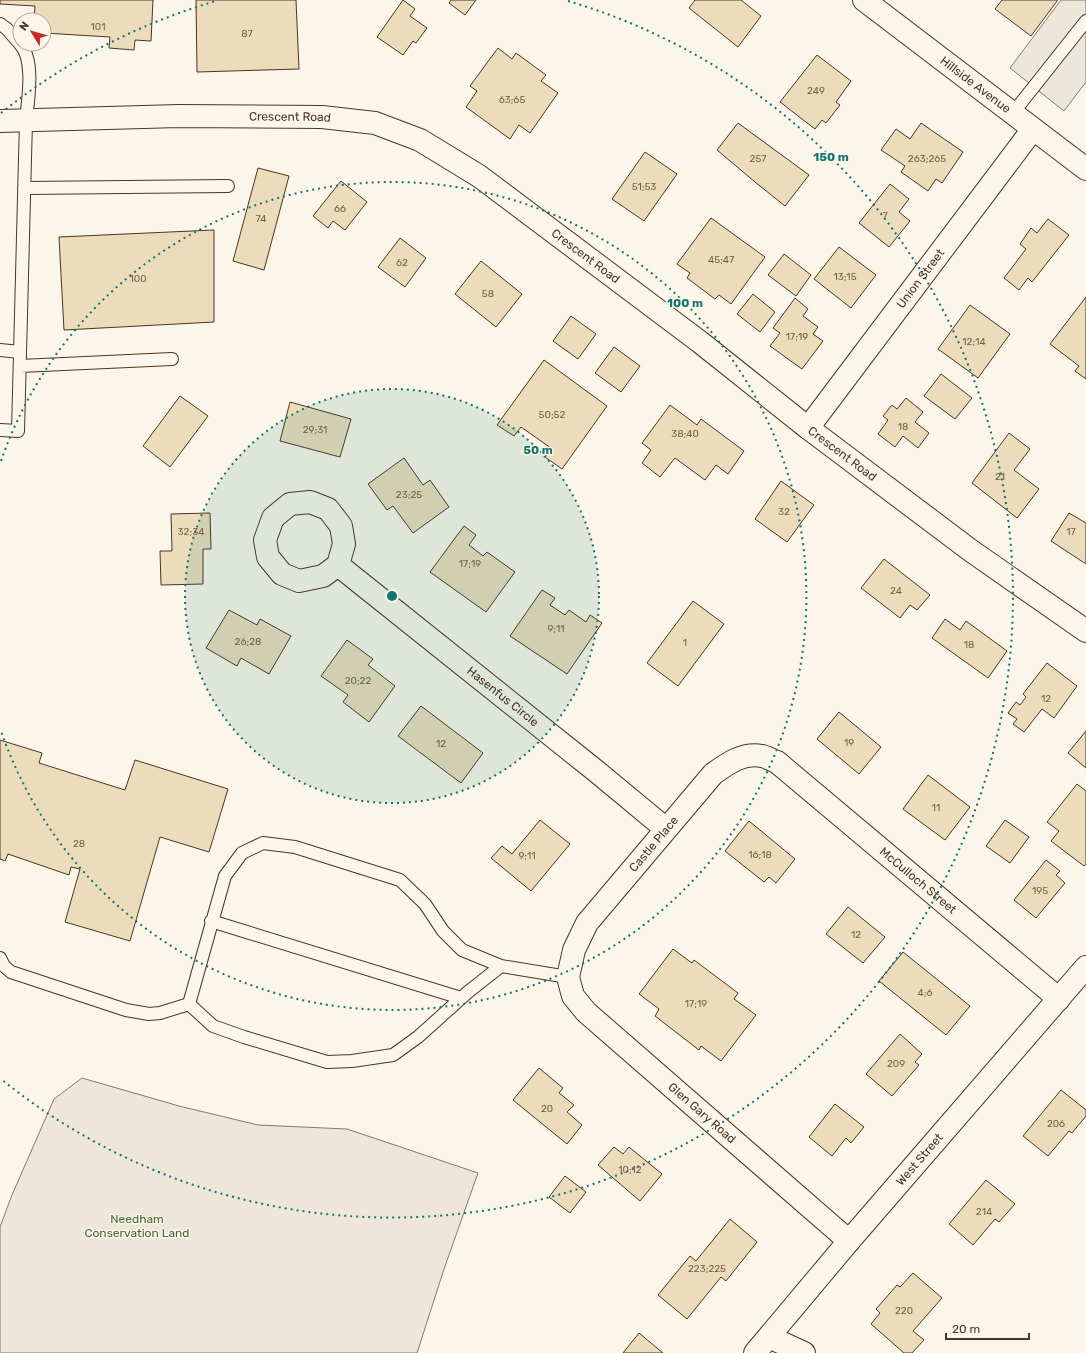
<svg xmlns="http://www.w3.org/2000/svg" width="1086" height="1353" font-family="Rubik,sans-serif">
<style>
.green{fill:#ede6d9;stroke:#887966}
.parking{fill:#ede7d9;stroke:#887966}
.building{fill:#ecdcbc;stroke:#4a3520}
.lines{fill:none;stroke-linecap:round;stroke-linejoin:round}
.lane-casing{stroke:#4a3520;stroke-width:14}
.street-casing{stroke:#4a3520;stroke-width:24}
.secondary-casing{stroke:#4a3520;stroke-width:24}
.lane{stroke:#fbf6e9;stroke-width:12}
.street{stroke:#fbf6e9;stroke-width:22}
.secondary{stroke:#fbf6e9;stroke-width:22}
.ring{fill:none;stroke:#0f766e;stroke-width:2;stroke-dasharray:2 4}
.labels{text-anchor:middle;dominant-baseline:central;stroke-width:3;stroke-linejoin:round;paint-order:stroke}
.number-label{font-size:10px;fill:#725f47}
.street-label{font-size:12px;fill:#4a3520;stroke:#fbf6e9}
.park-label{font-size:12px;fill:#436837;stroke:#fbf6e9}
.centre{fill:#0f766e;stroke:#fbf6e9;stroke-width:2}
.ring-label{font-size:12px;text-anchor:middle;font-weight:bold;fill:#0f766e;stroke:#fbf6e9;stroke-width:3;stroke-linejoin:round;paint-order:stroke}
</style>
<rect width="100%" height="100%" fill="#fbf6e9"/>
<path class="green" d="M82 1078 179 1106 258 1125 347 1129 478 1173 444 1269 417 1353H0V1227L12 1195 54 1099Z"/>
<path class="parking" d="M1061 0H1086V82L1064 111 1010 68Z"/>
<path class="building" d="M0 0H153L151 41 135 40 134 50 109 48 110 37 44 33V20H34L35 6 0 4Z
M196 0H296L299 69 197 72Z
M403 0 415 9 410 16 427 28 416 43 413 41 403 55 377 37Z
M451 0H476L465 15 449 3Z
M695 0H741L761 16 738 47 689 8Z
M1002 0H1057V1L1031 36 995 9Z
M498 48 512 59 516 53 546 75 541 81 558 93 530 133 519 125 510 139 466 107 477 91 470 86Z
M817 55 851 81 836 102 840 105 826 123 822 120 815 129 780 102Z
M738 123 809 175 785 206 755 182 717 150Z
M921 123 963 152 942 183 936 179 928 191 901 172 905 166 881 150 896 129 910 139Z
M645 152 677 174 644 221 612 199Z
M258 168 289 176 264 270 233 261Z
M341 181 367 202 345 230 333 221 328 228 313 216Z
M890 184 909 199 899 212 910 221 889 247 859 223Z
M711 218 765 257 731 304 719 295 715 299 687 278 690 273 677 264Z
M1048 219 1069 235 1032 282 1028 278 1019 290 1004 278 1026 249 1020 244 1031 228 1037 233Z
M214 230V322L64 330 59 237Z
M400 238 426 258 405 287 378 267Z
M839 247 876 275 851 308 814 279Z
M784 254 811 275 796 296 768 275Z
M481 261 522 294 496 327 455 294Z
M753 294 775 312 760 332 737 314Z
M1086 297V379L1075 371 1079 366 1050 344Z
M795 298 808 309 803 316 818 327 813 334 823 341 802 369 770 346 780 333 773 328Z
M970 305 1010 334 978 378 938 349Z
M571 316 596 334 578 359 553 341Z
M614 347 640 366 621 392 595 373Z
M544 360 607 406 562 469 545 457 551 448 521 427 514 436 497 425Z
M941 374 972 398 955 419 924 396Z
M180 396 208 416 170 467 143 446Z
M906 398 923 412 915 422 929 433 918 448 903 436 895 447 878 434 888 420 883 416 892 405 897 409Z
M290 402 351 419 340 457 280 441Z
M670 405 697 425 701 419 744 451 728 474 716 465 705 480 675 458 660 477 642 463 651 450 642 443Z
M1009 433 1030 449 1014 470 1039 489 1017 518 972 483Z
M404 458 423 485 430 480 449 507 413 533 393 506 387 510 368 484Z
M781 481 814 505 787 542 755 519Z
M210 513 211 549H203V584L161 585 160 551H172L171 514Z
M1069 513 1086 523V564L1051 541Z
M464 526 476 535 469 545 483 556 487 552 515 572 486 612 430 572Z
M884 559 930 595 917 610 910 605 900 618 861 588Z
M542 590 555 598 550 605 565 615 569 610 586 622 590 615 602 623 567 674 510 636Z
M693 601 724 624 678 686 647 663Z
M229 610 257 625 260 619 291 636 269 674 241 658 237 666 206 648Z
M945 619 960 630 966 621 1007 651 988 678 932 638Z
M347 640 373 659 368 665 395 686 369 722 343 702 348 695 321 676Z
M1047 663 1077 686 1054 718 1042 709 1024 732 1013 724 1017 719 1008 713 1016 702 1020 705 1026 697 1023 694Z
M421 706 483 753 461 783 398 736Z
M839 712 881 747 859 774 817 739Z
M1086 731V768L1068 753Z
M0 740 42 753 39 763 125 790 135 760 228 789 209 852 160 837 130 941 65 922 80 869 71 867 69 875 8 854 5 861 0 859Z
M928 775 970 807 945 840 903 809Z
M1077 784 1086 791V864L1084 866 1051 841 1059 831 1047 822Z
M540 820 570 844 531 891 491 858 502 846 512 854Z
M1005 820 1029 837 1010 863 986 846Z
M749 821 795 859 776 883 769 877 764 882 725 851Z
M1046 860 1060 871 1056 875 1065 883 1036 918 1014 900Z
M848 907 885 937 863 963 826 934Z
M673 949 692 963 694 960 738 993 734 999 756 1015 721 1061 701 1046 699 1050 655 1016 659 1009 639 994Z
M903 952 970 1006 946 1035 879 981Z
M900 1034 922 1054 915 1062 919 1065 892 1096 866 1074Z
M539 1068 563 1088 559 1093 574 1105 567 1112 582 1125 567 1144 513 1100Z
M1061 1090 1086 1110V1116L1072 1133 1069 1131 1048 1156 1023 1136Z
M835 1104 864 1127 851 1143 846 1138 832 1156 809 1137Z
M614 1147 623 1154 629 1147 662 1174 640 1201 598 1165Z
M565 1176 586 1192 570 1213 549 1197Z
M986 1180 1015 1204 999 1222 995 1219 973 1245 949 1224Z
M730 1219 757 1242 726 1281 721 1277 687 1319 658 1295 690 1256 696 1261Z
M913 1273 942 1298 913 1331 924 1340 912 1353H904L871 1324 880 1313 876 1309 897 1285 900 1287Z
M639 1333 663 1353H623Z"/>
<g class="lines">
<g class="lane-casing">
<path id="lane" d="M0 24 7 29 20 44
M1013 113 1086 21
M24 188 228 186
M0 350 20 352
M20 366 172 359
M0 430 18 431 26 120C28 100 35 60 20 44
M211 921 461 998
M0 958 4 966 11 972 126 1010 149 1014 160 1013 189 1004
M501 966 468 992 418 1037 393 1055 352 1061 327 1062 244 1037 213 1026 189 1004 225 876 242 853 263 843 295 847 400 880 425 904 443 931 462 950 501 966 568 977"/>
</g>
<g class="street-casing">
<g id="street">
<path id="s1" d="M0 121 179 116 322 117 375 123 420 140 479 176 700 342 808 428 970 550 1086 631"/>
<path id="s2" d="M808 428 1033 129"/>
<path id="s3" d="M338 565 344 544 341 526 328 509 310 502 290 504 273 518 265 540 268 557 282 574 299 581 323 576 338 565 596 771 666 829"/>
<path id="s4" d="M849 1241 586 1012 573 996 568 977 574 950 587 923 713 774C727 764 743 752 762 756 767 757 772 760 777 762L1059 999"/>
<path d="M769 1337 804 1353"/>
</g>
</g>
<g class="secondary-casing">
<g id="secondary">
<path id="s5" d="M864 0 1086 169"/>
<path id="s6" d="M755 1353 849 1241 1086 967"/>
</g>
</g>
<use href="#lane" class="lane"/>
<use href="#street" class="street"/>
<use href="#secondary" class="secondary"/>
</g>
<circle cx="392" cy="596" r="207" fill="#0f766e" fill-opacity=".12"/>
<g class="ring">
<circle cx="392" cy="596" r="207"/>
<path d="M1 461A414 414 0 1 1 1 731"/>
<path d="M1 113A621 621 0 0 1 216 1M568 1A621 621 0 1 1 1 1079"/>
</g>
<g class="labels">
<g class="number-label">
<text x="98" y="27">101</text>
<text x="247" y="34">87</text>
<text x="816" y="91">249</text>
<text x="512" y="100">63;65</text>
<text x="758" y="159">257</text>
<text x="927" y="159">263;265</text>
<text x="644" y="187">51;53</text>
<text x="340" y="209">66</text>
<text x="885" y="216">7</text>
<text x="261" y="219">74</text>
<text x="721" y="260">45;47</text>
<text x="402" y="263">62</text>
<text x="845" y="277">13;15</text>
<text x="138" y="279">100</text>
<text x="488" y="294">58</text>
<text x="797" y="337">17;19</text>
<text x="974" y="342">12;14</text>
<text x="552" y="415">50;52</text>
<text x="903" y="427">18</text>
<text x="315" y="430">29;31</text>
<text x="685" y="434">38;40</text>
<text x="1000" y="477">21</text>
<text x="409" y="495">23;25</text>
<text x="784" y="512">32</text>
<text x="191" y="532">32;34</text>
<text x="1071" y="532">17</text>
<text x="470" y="564">17;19</text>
<text x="896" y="591">24</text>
<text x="556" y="629">9;11</text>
<text x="248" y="642">26;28</text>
<text x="685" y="643">1</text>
<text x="969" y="645">18</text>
<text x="358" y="681">20;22</text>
<text x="1046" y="699">12</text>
<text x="849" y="743">19</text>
<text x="441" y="744">12</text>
<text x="936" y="808">11</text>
<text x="79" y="844">28</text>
<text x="760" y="855">16;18</text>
<text x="527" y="856">9;11</text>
<text x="1040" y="891">195</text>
<text x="856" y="935">12</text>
<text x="925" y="993">4;6</text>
<text x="696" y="1004">17;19</text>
<text x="896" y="1064">209</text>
<text x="547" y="1109">20</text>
<text x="1056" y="1124">206</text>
<text x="630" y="1170">10;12</text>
<text x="984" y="1212">214</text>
<text x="707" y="1269">223;225</text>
<text x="904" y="1311">220</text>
</g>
<g class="street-label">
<text stroke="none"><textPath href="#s5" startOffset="140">Hillside Avenue</textPath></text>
<text stroke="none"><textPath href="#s1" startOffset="290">Crescent Road</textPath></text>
<text stroke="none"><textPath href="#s1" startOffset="626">Crescent Road</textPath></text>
<text stroke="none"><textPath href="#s2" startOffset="187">Union Street</textPath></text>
<text stroke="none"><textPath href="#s1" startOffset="950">Crescent Road</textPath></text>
<text stroke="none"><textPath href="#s3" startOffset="458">Hasenfus Circle</textPath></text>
<text stroke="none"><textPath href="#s4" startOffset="550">Castle Place</textPath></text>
<text stroke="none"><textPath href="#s4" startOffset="896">McCulloch Street</textPath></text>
<text transform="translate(702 1113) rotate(41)">Glen Gary Road</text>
<text stroke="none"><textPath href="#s6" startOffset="254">West Street</textPath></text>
</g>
<g class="park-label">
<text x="137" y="1219">Needham<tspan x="137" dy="14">Conservation Land</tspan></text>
</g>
</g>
<circle cx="392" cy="596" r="6" class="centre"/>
<g class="ring-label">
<text x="831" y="161">150 m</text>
<text x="685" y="307">100 m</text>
<text x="538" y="454">50 m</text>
</g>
<g transform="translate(32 32) rotate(307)"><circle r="19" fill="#fbf6e9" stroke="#b4a999"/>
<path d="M0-3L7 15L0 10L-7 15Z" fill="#c62828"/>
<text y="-6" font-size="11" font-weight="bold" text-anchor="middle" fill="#4a3520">N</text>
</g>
<path d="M946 1333v6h83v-6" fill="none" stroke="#4a3520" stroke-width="2"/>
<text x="952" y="1333" font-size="12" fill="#4a3520" stroke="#fbf6e9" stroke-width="3" paint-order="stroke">20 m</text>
</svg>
